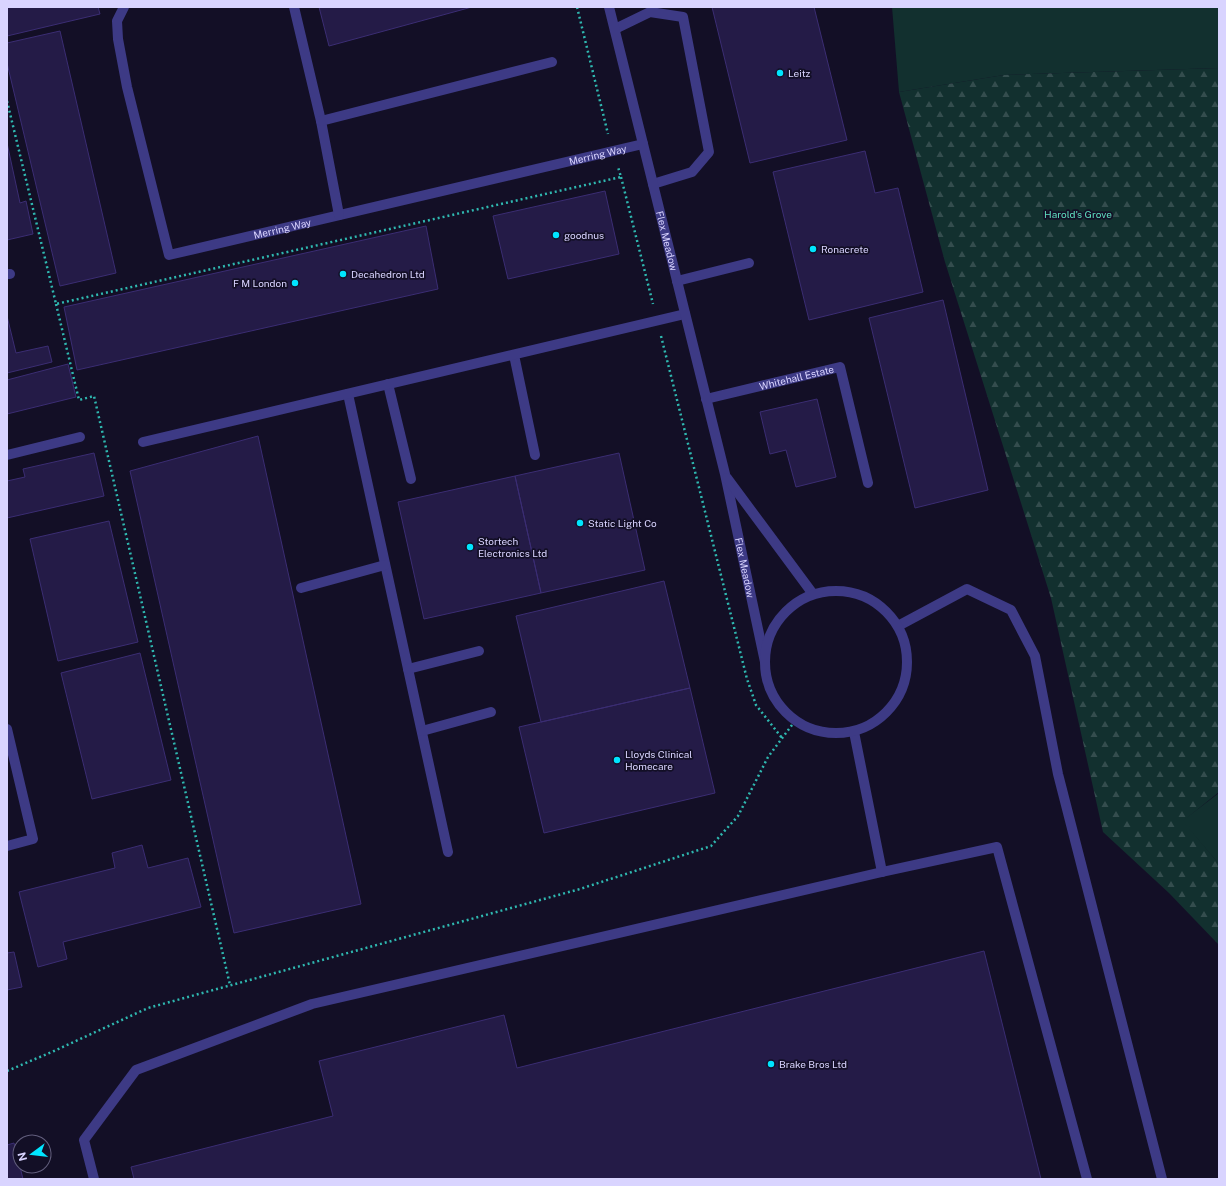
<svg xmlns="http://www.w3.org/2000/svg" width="1226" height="1186" font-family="'Public Sans',sans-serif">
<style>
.grass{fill:#12302f}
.forest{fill:url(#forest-firs)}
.building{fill:#241b47;stroke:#3b2d73}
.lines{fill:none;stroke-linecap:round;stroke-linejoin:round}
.path{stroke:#2fb8b0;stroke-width:2.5;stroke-dasharray:2 3;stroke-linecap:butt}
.service{stroke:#3d3a85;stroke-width:10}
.minor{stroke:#3d3a85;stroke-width:10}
.poi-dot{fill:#00e5ff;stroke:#130f26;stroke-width:1.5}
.labels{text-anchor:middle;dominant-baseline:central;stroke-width:3.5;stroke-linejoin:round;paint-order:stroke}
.poi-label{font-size:10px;fill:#d9d4ff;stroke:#130f26;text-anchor:start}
.street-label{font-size:10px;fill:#d9d4ff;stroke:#130f26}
.park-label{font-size:10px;fill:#5fe0c0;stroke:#130f26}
</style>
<defs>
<pattern id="forest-firs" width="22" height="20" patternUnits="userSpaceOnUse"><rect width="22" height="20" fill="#12302f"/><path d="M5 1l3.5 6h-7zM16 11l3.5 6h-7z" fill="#344d4e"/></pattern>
</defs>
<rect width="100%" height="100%" fill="#130f26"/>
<path class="grass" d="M892 7H1219V68L1004 75 899 92Z
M1219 793V864L1182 821Z"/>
<path class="forest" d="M1219 68V792L1183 821 1219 864V945L1169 893 1103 832 1051 598 945 262 899 92 1004 75Z"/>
<path class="building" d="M7 7H98L100 14 7 36Z
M319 7H472L329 46Z
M712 7H814L847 140 750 163Z
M60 31 116 273 60 286 7 63V43Z
M7 143 20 203 26 201 33 234 7 240Z
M865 151 875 193 898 188 923 292 809 320 773 172Z
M605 191 619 254 508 279 493 216Z
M426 226 438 289 77 370 64 307Z
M943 300 988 490 915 508 869 318Z
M7 316 16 353 48 346 52 362 7 373Z
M68 364 76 397 7 414V380Z
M817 399 836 477 796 487 786 450 770 454 760 412Z
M258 436 361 904 234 933 130 471Z
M94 453 104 496 7 518V481L25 477 23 469Z
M619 453 645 570 541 593 515 476Z
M515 476 541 593 424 619 398 502Z
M109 521 138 642 58 661 30 539Z
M664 581 690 688 541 722 516 616Z
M140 653 171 780 92 799 61 673Z
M690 688 715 793 544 833 519 727Z
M142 845 148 868 188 858 201 907 63 942 67 959 38 967 19 892 115 868 112 853Z
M984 951 1041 1179H134L131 1167 333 1116 319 1061 504 1015 517 1068Z
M14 952 22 987 7 990V953Z
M14 1143 23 1179H7V1145Z"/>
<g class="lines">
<path class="path" d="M577 7 608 134
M7 101 56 304 621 177 618 167
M621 177 653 304
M56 304 79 400 94 396 230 985
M661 336 747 679 756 705 782 738
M7 1071 54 1051 148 1008 580 889 711 846 738 816 768 757 795 721"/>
<g class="service">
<path id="s1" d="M124 7 117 21 118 39 127 87 169 255 643 144"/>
<path d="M294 7 321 121 339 215"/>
<path d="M615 29 650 12 683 17 709 152 692 172 653 184"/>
<path d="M321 121 552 62"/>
<path d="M7 274H10"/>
<path d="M677 281 749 263"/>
<path d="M514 355 535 455"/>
<path d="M388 384 411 479"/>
<path d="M348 394 448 852"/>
<path id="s2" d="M706 399 840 367 868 483"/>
<path d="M143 442 685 314"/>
<path d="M7 455 80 437"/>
<path d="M301 588 385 565"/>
<path d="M898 626 967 589 1011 610 1035 656 1058 774 1162 1179"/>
<path d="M408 669 479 651"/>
<path d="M7 729 33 839 7 846"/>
<path d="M422 731 491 712"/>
<path d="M854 732 882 872"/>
<path d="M94 1179 84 1140 136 1070 312 1004 882 872 997 847 1087 1179"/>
</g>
<g class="minor">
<path id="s3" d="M609 7 725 474 765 662"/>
<path d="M727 478 813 594"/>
<circle cx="836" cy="662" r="71"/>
</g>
</g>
<g class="poi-dot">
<circle cx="780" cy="73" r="4"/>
<circle cx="556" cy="235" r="4"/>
<circle cx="813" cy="249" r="4"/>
<circle cx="343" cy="274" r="4"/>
<circle cx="295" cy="283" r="4"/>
<circle cx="580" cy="523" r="4"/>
<circle cx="470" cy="547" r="4"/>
<circle cx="617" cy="760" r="4"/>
<circle cx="771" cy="1064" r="4"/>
</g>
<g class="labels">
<g class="poi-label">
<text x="788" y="73">Leitz</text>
<text x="564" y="235">goodnus</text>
<text x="821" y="249">Ronacrete</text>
<text x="351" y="274">Decahedron Ltd</text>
<text x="287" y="283" text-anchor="end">F M London</text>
<text x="588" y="523">Static Light Co</text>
<text x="478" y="541">Stortech<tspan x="478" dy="12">Electronics Ltd</tspan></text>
<text x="625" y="754">Lloyds Clinical<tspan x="625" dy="12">Homecare</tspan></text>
<text x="779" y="1064">Brake Bros Ltd</text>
</g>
<g class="street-label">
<text stroke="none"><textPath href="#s1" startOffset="696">Merring Way</textPath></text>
<text stroke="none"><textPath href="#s1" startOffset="372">Merring Way</textPath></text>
<text stroke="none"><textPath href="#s3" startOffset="241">Flex Meadow</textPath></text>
<text stroke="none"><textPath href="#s2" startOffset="93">Whitehall Estate</textPath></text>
<text stroke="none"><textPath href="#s3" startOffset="577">Flex Meadow</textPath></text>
</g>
<g class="park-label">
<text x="1078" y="214">Harold's Grove</text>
</g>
</g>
<rect width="1226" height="1186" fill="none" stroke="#d9d4ff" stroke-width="16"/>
<g transform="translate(32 1154) rotate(255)"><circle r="19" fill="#130f26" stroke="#625e7d"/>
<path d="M0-3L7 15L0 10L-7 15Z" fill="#00e5ff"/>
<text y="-6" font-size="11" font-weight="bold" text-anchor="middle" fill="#d9d4ff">N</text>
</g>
</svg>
